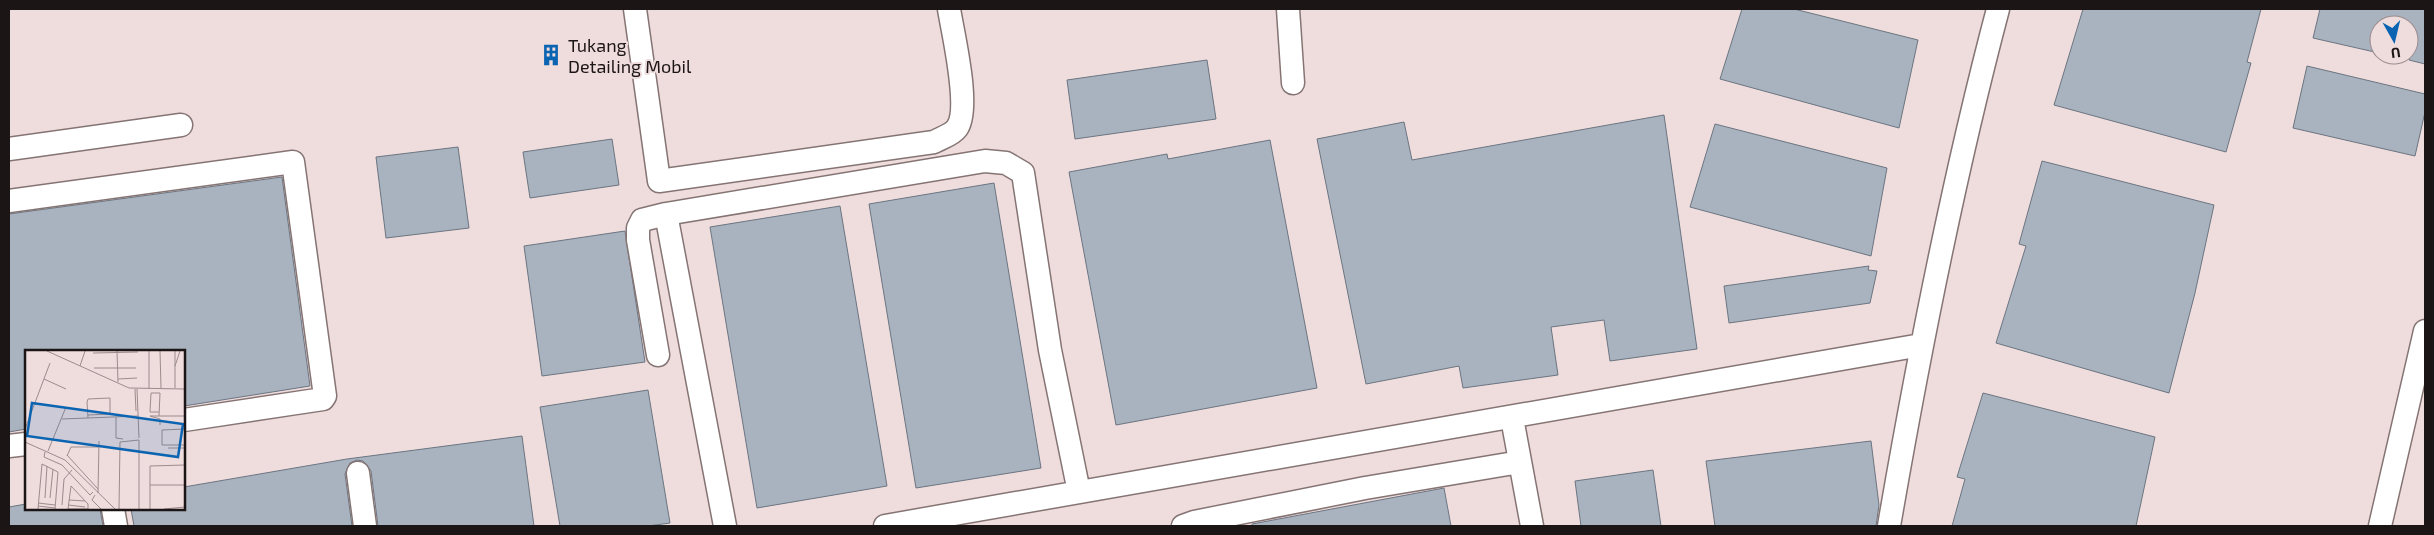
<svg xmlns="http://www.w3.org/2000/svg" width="2434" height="535" font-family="'Exo 2',sans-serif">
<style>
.building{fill:#a8b3bf;stroke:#6b7580}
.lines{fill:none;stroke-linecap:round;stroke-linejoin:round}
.minor-casing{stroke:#857474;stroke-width:25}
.minor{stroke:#fff;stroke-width:22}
.labels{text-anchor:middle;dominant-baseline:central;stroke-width:4;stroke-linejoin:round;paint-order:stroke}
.poi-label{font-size:18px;fill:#1c1516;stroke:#efdcdd;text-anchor:start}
.inset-road{fill:none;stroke:#9b8c8d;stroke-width:1}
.view{fill:#0a64b1;fill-opacity:0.15;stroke:#0a64b1;stroke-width:2.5}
.inset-edge{fill:none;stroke:#1c1516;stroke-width:2.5}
</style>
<rect width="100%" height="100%" fill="#efdcdd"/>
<path class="building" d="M1742 9H1794L1918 40 1899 128 1720 79Z
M2083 9H2261L2247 62 2251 63 2226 152 2054 105Z
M2320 9H2425V64L2409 60V25H2379V53L2313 38Z
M1207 60 1216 119 1075 139 1067 80Z
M2307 66 2425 94V112L2415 156 2293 128Z
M1664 115 1697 349 1610 361 1604 320 1551 327 1558 375 1463 388 1459 366 1366 384 1317 139 1404 122 1412 160Z
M1715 124 1887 168 1871 256 1690 207Z
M612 139 619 185 530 198 523 152Z
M1270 140 1317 388 1116 425 1069 172 1167 154 1168 159Z
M458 147 469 228 386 238 376 157Z
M2042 161 2214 205 2195 293 2169 393 1996 343 2026 246 2019 244Z
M282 177 310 386 184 406V351H26V429L9 432V214Z
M994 183 1041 468 916 488 869 204Z
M840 206 887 486 757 508 710 227Z
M625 231 645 362 542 376 524 246Z
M1869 266 1868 270 1877 271 1870 303 1729 323 1724 286Z
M648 390 670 523 648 526H560L540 407Z
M1983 393 2155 437 2136 526H1952L1965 479 1957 477Z
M522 436 534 526H378L371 471 363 461 357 460 350 463 345 474 352 526H134L131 509H184V487L347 459Z
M1871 441 1879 505 1876 526H1715L1706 461Z
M1653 470 1661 526H1581L1575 481Z
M1444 488 1451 526H1252V524Z
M26 504V509H100L103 526H9V507Z"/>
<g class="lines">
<g class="minor-casing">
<path id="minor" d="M635 9 659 181 934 142C941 138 952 135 957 128 971 108 953 34 949 9
M1288 9 1293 83
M9 149 181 125
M9 201 293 162 325 396 323 399 184 420
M666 214 725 526
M658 355 638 240V228L642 220 666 214 985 161 1006 163 1023 173 1050 350 1079 492
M1512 418 1532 526
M9 446 26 444
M358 473 365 526
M113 509 116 526
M885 526 1921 345
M1183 526 1194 522 1365 488 1520 462
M1889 526C1919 352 1953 179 1998 9
M2380 526 2425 331"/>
</g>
<use href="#minor" class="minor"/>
</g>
<defs>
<g id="building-bare" transform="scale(1.725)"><path d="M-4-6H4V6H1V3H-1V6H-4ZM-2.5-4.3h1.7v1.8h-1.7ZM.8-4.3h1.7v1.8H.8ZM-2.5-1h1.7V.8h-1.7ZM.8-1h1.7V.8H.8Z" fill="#0a64b1" stroke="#efdcdd" stroke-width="2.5" paint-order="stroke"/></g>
</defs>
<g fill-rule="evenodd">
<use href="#building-bare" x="551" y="55"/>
</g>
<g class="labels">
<g class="poi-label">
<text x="568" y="45">Tukang<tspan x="568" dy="21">Detailing Mobil</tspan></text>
</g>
</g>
<g transform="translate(25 350)">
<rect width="160" height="160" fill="#efdcdd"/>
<path class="inset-road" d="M22 1 104 38 160 39M92 1 93 32M124 1V38M135 1 136 38M150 1V38M68 3 113 2M55 16 60 1M150 16 155 1M69 18H111M19 29 41 39M93 29 112 28M110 39 111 61M112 39 114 88M63 65 85 64V48L63 49 62 52 63 68M125 66H160M125 66 135 69V75M134 66 135 43H126L125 62H134M91 67V88L98 89M37 69 113 66M0 79 25 13M160 79 137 80V95H160M0 92 40 110 90 159M143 98H160M23 101 41 57M20 102 19 107 37 115 65 145 68 142M42 105 73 139M42 106 46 97H73M125 135H160M46 136 63 154V159M73 143 74 91M70 145 67 150 76 159M20 148 22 116M25 148 28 119M44 150 60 151M13 153 30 155M37 155 39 129 47 120M43 155 60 157M13 156 30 158M13 159 17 114 33 122 30 159M43 159 46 136M43 159H63M94 159 95 92 114 90V159M125 159V116L160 115M139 159 160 157"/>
<path class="view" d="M7 53 158 74 153 107 2 86Z"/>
<rect width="160" height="160" class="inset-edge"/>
</g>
<rect width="2434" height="535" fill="none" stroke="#1c1516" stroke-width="20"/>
<g transform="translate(2394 40) rotate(172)"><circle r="24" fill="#efdcdd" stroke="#9b8c8d"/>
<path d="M0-4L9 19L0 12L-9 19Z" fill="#0a64b1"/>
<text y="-8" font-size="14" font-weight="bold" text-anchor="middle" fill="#1c1516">U</text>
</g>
</svg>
